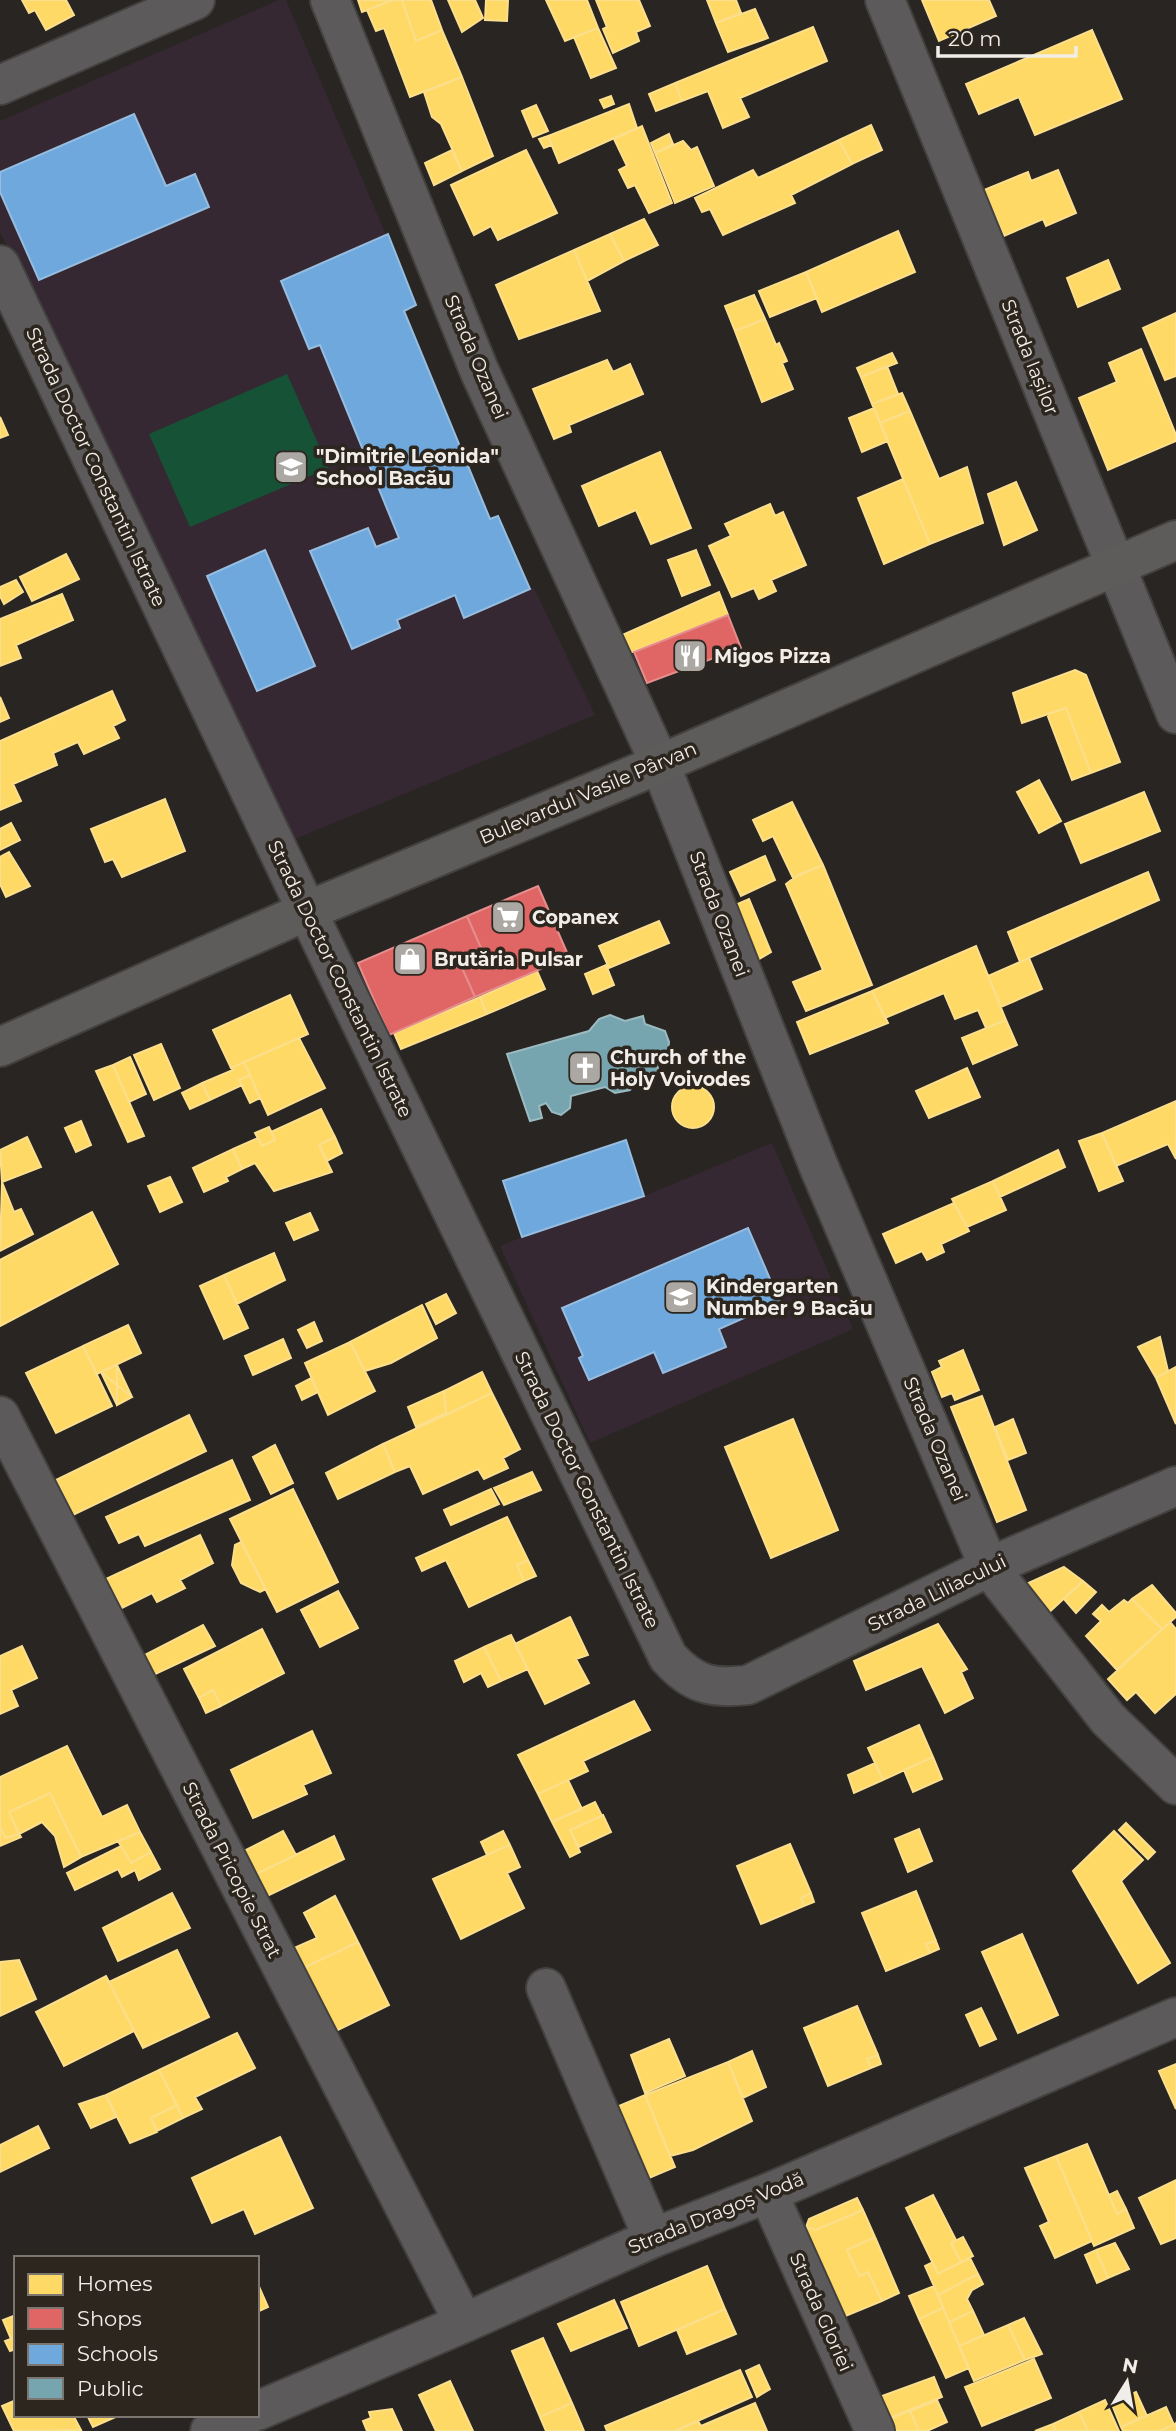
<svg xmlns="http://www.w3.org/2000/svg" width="1176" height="2431" font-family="Montserrat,sans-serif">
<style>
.education{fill:#362832}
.green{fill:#165235}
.homes{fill:#ffd966;stroke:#fbdf8d;stroke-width:2}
.shops{fill:#e06666;stroke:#e58e8d;stroke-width:2}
.schools{fill:#6fa8dc;stroke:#96bde0;stroke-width:2}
.public{fill:#76a5af;stroke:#9bbbc0;stroke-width:2}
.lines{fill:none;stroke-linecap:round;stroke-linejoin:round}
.street-casing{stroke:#43413f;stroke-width:42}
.secondary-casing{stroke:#43413f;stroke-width:42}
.street{stroke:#5c5a5a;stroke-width:38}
.secondary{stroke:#5e5c5b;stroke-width:38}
.labels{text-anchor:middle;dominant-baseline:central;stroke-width:7;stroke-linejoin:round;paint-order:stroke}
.street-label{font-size:19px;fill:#f1ede8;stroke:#2c261e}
.poi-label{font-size:19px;font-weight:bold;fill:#f1ede8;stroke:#2c261e;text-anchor:start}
</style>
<rect width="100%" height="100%" fill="#282522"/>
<path class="education" d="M279 0H286L416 305 404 311 490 519 530 589 534 588 595 715 295 839 0 232V121Z
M772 1143 853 1329 590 1443 500 1246 522 1237 644 1196Z"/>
<path class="green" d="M287 374 329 468 190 527 149 434Z"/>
<path class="homes" d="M22 0H66L74 15 46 30 35 10 29 13Z
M358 0H393L362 12Z
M393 0H402L416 41 442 30 462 77 410 97 384 28 376 31 367 10Z
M402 0H431L442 30 416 41Z
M448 0H475L483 18 462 32Z
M486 0H508L507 21 485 20Z
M546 0H587L598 28 565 41Z
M596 0H639L650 26 636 32 639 41 613 53 603 29 607 27Z
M707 0H736L741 13 716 23Z
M922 0H989L996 16 939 41Z
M755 9 768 38 728 52 716 23Z
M813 27 827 61 740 98 749 117 723 128 708 91 682 101 675 83Z
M598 28 616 68 591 78 574 37Z
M1092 30 1122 99 1035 135 1019 97 979 114 966 84Z
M462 77 493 156 462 171 441 124 432 117 424 92Z
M675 83 682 101 656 111 649 94Z
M611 96 614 104 604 108 600 100Z
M629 104 637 128 559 163 548 136Z
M536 105 548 131 533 137 522 111Z
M871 125 882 150 852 164 839 140Z
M642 126 672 203 649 213 635 185 628 188 619 170 627 166 614 139Z
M669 134 673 144 655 153 651 143Z
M548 136 552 145 544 148 539 139Z
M839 140 852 164 791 195 795 203 723 235 710 209 702 212 695 198 753 170 758 178Z
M683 141 691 150 697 147 714 186 675 203 655 153Z
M452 150 462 171 434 185 425 163Z
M526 150 557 213 498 240 491 226 474 235 451 185Z
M1058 170 1076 213 1046 226 1043 219 1004 236 984 190 1028 172 1031 181Z
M644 219 658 245 624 261 610 234Z
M898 231 915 272 822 312 806 272Z
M610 234 624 261 587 281 574 250Z
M574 250 600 311 519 339 496 285Z
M1108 260 1120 289 1078 307 1067 278Z
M806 272 817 298 770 317 759 291Z
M754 295 765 319 735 331 725 306Z
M1176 313V376L1165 380 1143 328Z
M765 319 776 345 779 343 787 361 782 363 793 389 762 402 735 331Z
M1141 349 1176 435V441L1108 470 1079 398 1117 382 1109 363Z
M892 353 897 363 861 377 857 368Z
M607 360 613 372 630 364 643 394 569 425 571 432 554 439 533 389Z
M887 366 898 394 872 404 861 377Z
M902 393 910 411 880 423 872 404Z
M874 408 888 441 862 452 849 418Z
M910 411 939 479 967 467 983 523 930 544 880 423Z
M0 417 8 435 0 438Z
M660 452 691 528 651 544 636 510 599 526 582 486Z
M903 479 930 544 884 564 858 498Z
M1016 482 1037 530 1004 545 988 494Z
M770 504 775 516 783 512 806 565 771 580 776 591 759 599 754 588 732 597 709 546 731 536 725 524Z
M696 550 710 585 682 596 668 560Z
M66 554 79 579 32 601 20 577Z
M16 580 23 592 4 604 0 596V587Z
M719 592 728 615 627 654 620 636Z
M62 594 73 620 16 645 21 658 0 666V619Z
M1075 670 1086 675 1120 762 1091 773 1066 708 1022 723 1013 693Z
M112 691 125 720 113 726 119 738 84 754 78 742 53 753 57 765 13 784 21 801 0 810V741Z
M0 697 9 718 0 722Z
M1066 708 1091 773 1072 780 1047 714Z
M1039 780 1061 821 1039 833 1017 792Z
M1144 792 1160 831 1081 863 1065 824Z
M165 799 185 851 122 877 113 859 105 862 91 829Z
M792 802 823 865 793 878 773 836 763 841 753 820Z
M11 823 20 840 0 850V829Z
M9 852 30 886 6 897 0 884V857Z
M765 856 775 880 741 896 730 872Z
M823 865 872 985 806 1011 793 982 823 970 786 884 798 875Z
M1148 872 1159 900 1020 962 1008 932Z
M749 899 771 952 751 964 728 908Z
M659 921 669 943 609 968 599 946Z
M976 946 1006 1020 986 1028 978 1010 955 1019 944 993 885 1018 872 991Z
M1029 958 1042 989 1001 1007 988 976Z
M606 965 614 985 593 994 585 974Z
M537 971 545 989 487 1014 480 997Z
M872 991 888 1023 810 1054 797 1022Z
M290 995 308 1034 231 1068 213 1030Z
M480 997 487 1014 401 1049 394 1033Z
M1006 1020 1017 1045 973 1064 962 1038Z
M299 1038 325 1088 268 1115 244 1062Z
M161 1044 180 1088 154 1100 134 1055Z
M130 1057 146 1094 129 1102 113 1065Z
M244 1062 250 1075 239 1080 242 1085 210 1100 202 1083 233 1070 231 1068Z
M113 1065 144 1136 128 1142 96 1071Z
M967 1068 980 1097 929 1118 916 1091Z
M250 1075 260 1098 250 1103 239 1080Z
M202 1083 210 1100 190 1109 182 1093Z
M672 1107a21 21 0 1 1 42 0a21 21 0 1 1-42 0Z
M1176 1101V1159L1168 1144 1116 1166 1102 1133Z
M321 1109 335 1137 319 1145 332 1172 274 1191 255 1163 242 1169 233 1149 258 1138 262 1146 275 1140 271 1132Z
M81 1121 91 1145 76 1152 65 1128Z
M269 1127 275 1140 262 1146 255 1133Z
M1102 1133 1123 1181 1099 1191 1079 1141Z
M27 1137 41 1167 2 1182 0 1150Z
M335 1137 342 1153 327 1161 319 1145Z
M233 1149 242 1169 226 1177 228 1181 204 1192 193 1168Z
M1058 1150 1065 1167 1000 1197 993 1181Z
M170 1177 182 1202 160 1212 148 1186Z
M993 1181 1006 1210 967 1227 952 1199Z
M2 1182 14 1212 21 1209 33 1234 0 1251Z
M954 1203 969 1231 941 1244 944 1252 927 1260 922 1251 896 1263 883 1234Z
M92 1212 118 1264 0 1326V1260Z
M310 1213 318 1230 294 1240 286 1223Z
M274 1253 285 1280 237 1304 224 1275Z
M224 1275 248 1328 224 1339 200 1286Z
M446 1294 456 1313 436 1324 426 1304Z
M422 1305 437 1338 391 1363 365 1371 350 1342Z
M314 1322 322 1341 307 1348 298 1330Z
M128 1325 141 1353 97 1374 83 1346Z
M1160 1337 1168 1371 1156 1378 1138 1347Z
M283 1339 291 1358 253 1375 245 1356Z
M350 1342 375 1391 328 1415 305 1363Z
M83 1346 112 1406 56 1433 26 1373Z
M963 1350 979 1390 955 1400 952 1393 942 1397 932 1372 942 1367 939 1361Z
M117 1365 132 1397 117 1385Z
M117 1365V1385L101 1372Z
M1176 1367V1424L1156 1378Z
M101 1372 117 1385V1405Z
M482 1372 492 1393 446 1415 444 1391Z
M311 1378 318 1392 302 1400 296 1386Z
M117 1385 132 1397 117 1405Z
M444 1391 446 1413 416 1427 408 1407Z
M492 1393 520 1449 503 1458 508 1468 484 1479 478 1469 423 1494 410 1466 395 1472 383 1444Z
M982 1396 1026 1510 997 1522 951 1407Z
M189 1415 206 1451 73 1515 56 1480Z
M793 1419 838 1530 771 1558 725 1447Z
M1013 1419 1026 1453 1008 1460 995 1427Z
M383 1444 395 1472 338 1499 326 1473Z
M275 1445 293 1483 271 1494 253 1457Z
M232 1460 250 1500 145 1546 139 1534 119 1543 106 1517Z
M532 1472 541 1490 504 1505 494 1488Z
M293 1489 338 1582 277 1612 230 1519Z
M491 1489 499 1504 451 1525 444 1510Z
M507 1517 528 1560 517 1565 524 1581 469 1607 446 1560 422 1571 416 1558Z
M200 1535 213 1563 180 1580 185 1588 157 1602 152 1593 122 1608 106 1579Z
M241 1542 266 1589 260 1592 241 1583 232 1565 235 1545Z
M528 1560 536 1576 524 1581 517 1565Z
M1064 1567 1083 1581 1045 1616 1022 1586Z
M1083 1581 1096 1592 1076 1613 1064 1599Z
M1152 1585 1176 1613V1617L1162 1629 1132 1599Z
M338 1591 358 1628 320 1647 301 1610Z
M1132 1599 1162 1629 1117 1670 1086 1636 1101 1621 1093 1614 1102 1605 1109 1612 1124 1600 1128 1603Z
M570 1617 588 1655 576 1659 589 1683 545 1704 515 1644Z
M1170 1622 1176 1629V1694L1155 1713 1136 1692 1127 1700 1108 1679Z
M938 1624 967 1669 961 1672 973 1698 945 1713 922 1666 866 1690 854 1661Z
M203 1625 215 1646 149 1677 139 1658Z
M262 1629 284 1673 221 1706 213 1690 199 1698 184 1669Z
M511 1635 528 1669 501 1681 484 1647Z
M22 1646 37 1678 11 1690 18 1706 0 1714V1656Z
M484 1647 501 1681 488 1687 481 1673 464 1682 455 1661Z
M213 1690 221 1706 206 1713 199 1698Z
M634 1701 650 1730 583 1761 588 1771 538 1794 518 1755Z
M919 1725 933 1757 883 1780 868 1748Z
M312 1731 331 1773 303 1785 307 1794 253 1818 231 1770Z
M67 1746 102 1817 127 1805 140 1832 81 1857 50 1793 9 1812 19 1834 6 1838 0 1827V1777Z
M933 1757 942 1779 913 1792 904 1770Z
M875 1763 883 1780 854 1793 848 1775Z
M568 1780 582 1809 552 1822 538 1794Z
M50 1793 81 1857 64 1867 55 1836 42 1822 19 1834 9 1812Z
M595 1802 602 1816 570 1830 580 1852 570 1857 552 1822Z
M603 1815 611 1832 579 1847 570 1830Z
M1126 1823 1155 1852 1148 1859 1119 1830Z
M0 1827 6 1838 19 1834 21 1837 0 1846Z
M919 1829 932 1861 908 1872 895 1839Z
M283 1831 296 1855 250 1877 238 1854Z
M503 1831 510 1845 487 1855 481 1842Z
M1114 1831 1143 1860 1121 1881 1170 1963 1138 1983 1073 1871Z
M140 1832 151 1852 131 1863 118 1841Z
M334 1836 344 1859 261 1899 250 1877Z
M790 1844 811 1893 801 1898 804 1906 761 1924 737 1866Z
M510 1845 520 1867 507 1873 524 1908 461 1939 433 1879Z
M121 1846 131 1863 151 1852 160 1869 139 1880 135 1870 122 1877 118 1869 75 1890 67 1873Z
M916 1891 936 1941 926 1944 930 1953 886 1971 862 1913Z
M172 1893 190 1928 118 1961 103 1928Z
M811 1893 814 1902 804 1906 801 1898Z
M335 1896 358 1942 295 1972 285 1952 317 1938 304 1913Z
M1022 1934 1058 2015 1018 2033 982 1952Z
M936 1941 939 1949 930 1953 926 1944Z
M358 1942 389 2005 338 2030 321 2025 295 1972Z
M177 1950 209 2017 143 2048 109 1982Z
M19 1960 36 1999 0 2016V1962Z
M106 1976 134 2031 64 2066 36 2012Z
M857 2006 878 2055 867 2059 871 2068 828 2086 804 2028Z
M981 2008 996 2039 980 2046 966 2015Z
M237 2033 255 2068 195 2097 202 2109 183 2118 159 2070Z
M669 2039 685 2076 645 2093 631 2055Z
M752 2051 766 2087 743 2098 728 2062Z
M878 2055 881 2064 871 2068 867 2059Z
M728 2062 752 2121 693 2150 670 2156 645 2095Z
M1176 2064V2109L1159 2071Z
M159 2070 177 2105 151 2118 157 2132 130 2143 106 2095Z
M106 2095 116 2117 91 2128 79 2104Z
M645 2095 675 2167 649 2178 637 2149 631 2151 614 2108Z
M177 2105 183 2118 157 2131 151 2118Z
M38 2126 49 2148 0 2172V2145Z
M280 2137 313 2208 255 2234 244 2209 212 2223 192 2178Z
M1087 2144 1117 2214 1126 2209 1134 2228 1094 2246 1056 2156Z
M1056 2156 1092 2241 1055 2258 1040 2226 1049 2222 1025 2168Z
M1176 2180V2238L1161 2244 1139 2198Z
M1117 2191 1126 2209 1117 2214 1109 2195Z
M933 2195 956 2240 951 2243 961 2262 938 2274 906 2208Z
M857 2198 863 2210 816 2230 806 2227 809 2219Z
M863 2210 875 2237 847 2250 859 2276 868 2272 882 2301 843 2317 800 2241 806 2227 816 2230Z
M875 2237 899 2293 882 2301 868 2272 859 2276 847 2250Z
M963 2237 973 2256 961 2262 951 2243Z
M1115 2243 1129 2269 1108 2278 1096 2250Z
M1096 2250 1108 2278 1097 2283 1085 2255Z
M970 2258 978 2274 938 2295 925 2266 933 2262 938 2274Z
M707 2266 725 2309 639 2346 621 2302Z
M978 2274 983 2284 972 2290 967 2299 973 2311 949 2322 938 2295Z
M257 2282 268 2307 257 2312Z
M934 2286 943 2308 919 2319 909 2296Z
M614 2300 627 2328 571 2351 558 2324Z
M943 2308 969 2368 946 2378 919 2319Z
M725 2309 736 2334 687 2354 677 2330Z
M973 2311 984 2335 959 2346 949 2322Z
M16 2315V2337L11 2339 3 2320Z
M1024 2318 1042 2354 1025 2360 1008 2325Z
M1008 2325 1025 2360 974 2381 959 2346Z
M16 2337V2349L10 2351 5 2341Z
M543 2338 572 2403 540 2417 512 2351Z
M1034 2359 1051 2398 982 2426 965 2387Z
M759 2365 770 2389 757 2397 746 2371Z
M740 2370 752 2397 675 2431H607L605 2426Z
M934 2377 942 2397 887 2419 879 2397Z
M450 2381 473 2431H436L419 2395Z
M1136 2392 1147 2416 1121 2427 1111 2402Z
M16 2400V2415H73L81 2430 14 2431 2 2406Z
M937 2400 947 2422 927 2431H919L910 2411Z
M1105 2400 1119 2431H1088L1079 2412Z
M572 2403 584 2431H546L540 2417Z
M755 2403 767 2431H675L698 2421 701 2426Z
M1166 2407 1174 2425 1159 2431H1123L1121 2427Z
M392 2409 402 2431H367L363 2421 371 2418 369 2412Z
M910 2411 919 2431H879L876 2424Z
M1079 2412 1088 2431H1056L1053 2424Z
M87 2415H120L93 2427Z
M1176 2423V2431H1159L1174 2425Z
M1053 2424 1056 2431H1035Z"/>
<path class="shops" d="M728 615 741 648 647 683 634 652Z
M538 886 569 957 475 997 462 968 485 957 467 916Z
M467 916 485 957 462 968 475 997 389 1035 358 963Z"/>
<path class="schools" d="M134 114 166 186 195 174 209 207 39 280 0 192V172Z
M388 234 416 305 404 311 490 519 498 516 530 589 464 618 455 595 397 620 400 628 352 649 310 551 368 528 376 547 399 538 320 345 309 349 281 281Z
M265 550 315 666 257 691 207 576Z
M626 1140 644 1196 522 1237 503 1181Z
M748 1228 780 1302 719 1329 726 1347 663 1373 654 1352 589 1380 579 1358 583 1356 562 1308Z"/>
<path class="public" d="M610 1015 625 1021 643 1016 645 1024 665 1031 669 1042 668 1053 657 1065 659 1072 641 1077 630 1090 615 1093 605 1087 571 1096 570 1108 561 1115 552 1112 546 1103 539 1106 542 1118 530 1121 507 1054 589 1031 599 1019Z"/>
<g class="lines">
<g class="street-casing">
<path id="street" d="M330 0 479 370 660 764 819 1167 989 1567 1108 1719 1176 1785
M885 0 1176 714
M0 85 195 0
M0 265 307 911 668 1657C693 1685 712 1689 748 1685L989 1567 1176 1486
M0 1416 464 2323
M546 1988 653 2238
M768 2193 875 2431
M257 2411 464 2323 653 2238 768 2193 1176 2017
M210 2431 248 2415"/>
</g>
<g class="secondary-casing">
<path id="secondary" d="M0 1047 307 911 660 764 1176 540"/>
</g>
<use href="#street" class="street"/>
<use href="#secondary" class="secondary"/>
</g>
<defs>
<g id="school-square" transform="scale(1.75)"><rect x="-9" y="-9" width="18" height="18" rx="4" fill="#aba7a3" stroke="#2c261e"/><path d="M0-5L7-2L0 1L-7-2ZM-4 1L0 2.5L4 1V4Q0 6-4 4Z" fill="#fff"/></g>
<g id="restaurant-square" transform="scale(1.75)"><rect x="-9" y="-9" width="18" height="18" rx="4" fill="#aba7a3" stroke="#2c261e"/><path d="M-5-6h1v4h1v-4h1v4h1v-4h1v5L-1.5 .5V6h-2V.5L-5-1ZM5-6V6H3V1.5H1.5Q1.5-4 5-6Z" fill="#fff"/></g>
<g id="supermarket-square" transform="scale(1.75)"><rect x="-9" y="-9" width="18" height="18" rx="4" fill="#aba7a3" stroke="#2c261e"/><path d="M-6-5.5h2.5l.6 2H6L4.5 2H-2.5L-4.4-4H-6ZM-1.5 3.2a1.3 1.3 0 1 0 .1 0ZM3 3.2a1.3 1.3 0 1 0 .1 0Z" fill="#fff"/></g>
<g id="shop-square" transform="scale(1.75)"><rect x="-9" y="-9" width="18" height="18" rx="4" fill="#aba7a3" stroke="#2c261e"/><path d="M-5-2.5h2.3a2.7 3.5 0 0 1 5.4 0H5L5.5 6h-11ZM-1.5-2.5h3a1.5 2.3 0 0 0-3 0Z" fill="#fff"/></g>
<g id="church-square" transform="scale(1.75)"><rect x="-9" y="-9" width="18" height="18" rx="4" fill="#aba7a3" stroke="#2c261e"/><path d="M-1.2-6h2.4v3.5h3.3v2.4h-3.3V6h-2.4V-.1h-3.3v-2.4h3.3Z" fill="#fff"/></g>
</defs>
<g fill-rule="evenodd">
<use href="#school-square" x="291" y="467"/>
<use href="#restaurant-square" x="690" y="656"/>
<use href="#supermarket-square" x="508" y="917"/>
<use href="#shop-square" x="410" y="959"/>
<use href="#church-square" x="585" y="1068"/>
<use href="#school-square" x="681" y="1297"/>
</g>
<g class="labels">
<g class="street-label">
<text transform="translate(476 357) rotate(67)">Strada Ozanei</text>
<text transform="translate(1030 357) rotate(68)">Strada Iașilor</text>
<text transform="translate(96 467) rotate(65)">Strada Doctor Constantin Istrate</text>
<text transform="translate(588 793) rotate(-23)">Bulevardul Vasile Pârvan</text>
<text transform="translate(719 914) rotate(69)">Strada Ozanei</text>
<text transform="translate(340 979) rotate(64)">Strada Doctor Constantin Istrate</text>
<text transform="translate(935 1439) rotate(67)">Strada Ozanei</text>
<text transform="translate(587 1490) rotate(64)">Strada Doctor Constantin Istrate</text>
<text transform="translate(937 1593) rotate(-26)">Strada Liliacului</text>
<text transform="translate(232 1870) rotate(63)">Strada Pricopie Strat</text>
<text transform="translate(716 2213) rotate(-22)">Strada Dragoș Vodă</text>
<text transform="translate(821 2312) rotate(66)">Strada Gloriei</text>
</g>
<g class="poi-label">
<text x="316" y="456">"Dimitrie Leonida"<tspan x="316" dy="22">School Bacău</tspan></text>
<text x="714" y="656">Migos Pizza</text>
<text x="532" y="917">Copanex</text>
<text x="434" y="959">Brutăria Pulsar</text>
<text x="610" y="1057">Church of the<tspan x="610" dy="22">Holy Voivodes</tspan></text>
<text x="706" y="1286">Kindergarten<tspan x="706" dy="22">Number 9 Bacău</tspan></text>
</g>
</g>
<rect x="14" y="2256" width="245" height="161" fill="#2c261e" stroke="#7b766f" stroke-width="2"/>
<rect x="28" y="2274" width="35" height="21" fill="#ffd966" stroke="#7b766f" stroke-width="2"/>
<text x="77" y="2291" font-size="21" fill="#f1ede8">Homes</text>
<rect x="28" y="2308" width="35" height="21" fill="#e06666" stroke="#7b766f" stroke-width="2"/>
<text x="77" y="2326" font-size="21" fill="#f1ede8">Shops</text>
<rect x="28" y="2344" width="35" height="21" fill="#6fa8dc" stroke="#7b766f" stroke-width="2"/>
<text x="77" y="2361" font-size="21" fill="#f1ede8">Schools</text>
<rect x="28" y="2378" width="35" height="21" fill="#76a5af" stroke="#7b766f" stroke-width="2"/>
<text x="77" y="2396" font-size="21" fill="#f1ede8">Public</text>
<g transform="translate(1127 2382) rotate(11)" stroke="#2c261e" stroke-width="5" paint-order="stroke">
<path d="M0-5L12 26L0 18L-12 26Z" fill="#f1ede8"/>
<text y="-10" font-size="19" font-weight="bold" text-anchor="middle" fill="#f1ede8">N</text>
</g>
<path d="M938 46v10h138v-10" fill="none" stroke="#f1ede8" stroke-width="3.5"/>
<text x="948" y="46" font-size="21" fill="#f1ede8" stroke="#2c261e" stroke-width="5" paint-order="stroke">20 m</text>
</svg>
